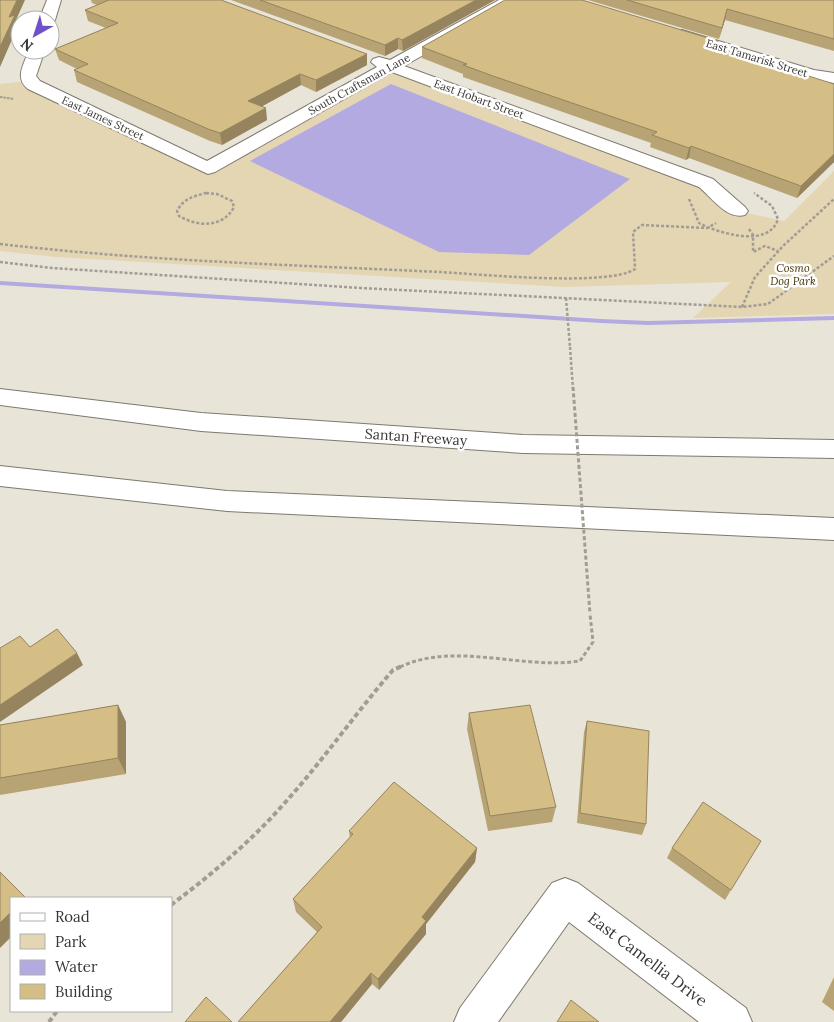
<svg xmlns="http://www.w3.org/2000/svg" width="834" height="1022" font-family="Lora,serif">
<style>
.green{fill:#e4d5b3}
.water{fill:#b2aae0}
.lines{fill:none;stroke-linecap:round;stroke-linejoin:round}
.stream{fill:#b2aae0;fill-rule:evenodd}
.street-casing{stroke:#7e796f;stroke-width:2}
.highway-casing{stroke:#7e796f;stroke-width:2}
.path-far3{stroke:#a19d94;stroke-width:2;stroke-dasharray:2.5 1;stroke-linecap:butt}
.path-far2{stroke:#a19d94;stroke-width:2.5;stroke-dasharray:3 2;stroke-linecap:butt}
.path-far1{stroke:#a19d94;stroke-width:3;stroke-dasharray:4 2.5;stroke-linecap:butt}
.path{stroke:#a19d94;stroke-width:4;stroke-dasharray:5 3;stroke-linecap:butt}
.street{fill:#fff;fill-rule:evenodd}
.highway{fill:#fff;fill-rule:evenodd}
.path-bridge-far1{stroke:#a19d94;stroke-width:2.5;stroke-dasharray:3 2;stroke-linecap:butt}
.path-bridge{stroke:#a19d94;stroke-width:3;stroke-dasharray:4 2.5;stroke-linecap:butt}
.wall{fill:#b7a373}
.shaded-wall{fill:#95845e}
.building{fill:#d5bd86;stroke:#95845e}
.labels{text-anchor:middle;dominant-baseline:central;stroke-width:5;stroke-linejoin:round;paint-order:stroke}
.far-street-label{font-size:11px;fill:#383632;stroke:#fff}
.far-park-label{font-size:11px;font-style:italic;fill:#453406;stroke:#fff}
.street-label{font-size:14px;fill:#383632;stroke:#fff}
.near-street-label{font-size:16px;fill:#383632;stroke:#fff}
</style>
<rect width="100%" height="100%" fill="#e9e4d8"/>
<path class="green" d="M390 66 706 183 738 211 784 221 834 171V314L693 318 731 282 564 287 56 257 0 251V84L29 81 208 167Z"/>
<path class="water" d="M391 84 630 179 529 255 439 252 250 161Z"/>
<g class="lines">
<path class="stream" d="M0 281 601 319 648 321 834 316V320L648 325 601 323 0 285Z"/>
<g class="street-casing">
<path id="street" d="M47 0H61L55 20 50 24V20H39Z
M499 0H517L515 3 404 66 713 179 745 207 748 211 745 215C727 220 712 198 699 187L392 72 215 172 208 174 28 89C14 78 24 64 29 50H45L36 76 40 81 207 161 377 67 371 62 373 59 379 57 390 60Z
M682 30 814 70 834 73V83L806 79 676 38 674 35 676 32Z
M565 878 578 883 746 1008 752 1022H699L569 922 498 1022H454L460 1008 552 883Z"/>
</g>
<g class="highway-casing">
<path id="highway" d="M0 389 201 413 523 435 834 440V458L523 453 201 431 0 405Z
M0 466 227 491 834 518V540L227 511 0 486Z"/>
</g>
<path class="path-far3" d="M0 97 14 99"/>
<path class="path-far2" d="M206 193 217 194 232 201 234 207C223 228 198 227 179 216L177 211C183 199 194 196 206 193Z
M689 199 699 223C718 233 769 249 778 219L772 206 754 193
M749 229 753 235V252L765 246 778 251
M0 244C146 261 294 265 440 272 478 274 609 287 635 269L633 232 642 225 707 228 716 223
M0 262 52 268 361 288 742 307 768 304 834 256
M566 298 570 347
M742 307 755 277 783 246 834 199"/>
<path class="path-far1" d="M400 667C455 641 521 670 580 661L593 642 590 614"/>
<path class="path" d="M171 905C211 875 249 843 282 806 321 763 355 714 393 670L402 666
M49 1022 57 1011"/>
<use href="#street" class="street"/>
<use href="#highway" class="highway"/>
<path class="path-bridge-far1" d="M570 347 573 389"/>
<path class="path-bridge" d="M573 387 590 614"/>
</g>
<path class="wall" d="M91 0H221L367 54V65L316 92 301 85 262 106 267 120 222 145 210 141 77 82 74 70 77 69 59 60 55 49 106 28 88 21 85 10 97 5 92 3Z
M231 0H495L403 51 398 49 385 56Z
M588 0H834V51L725 20 719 39Z
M422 47H717L834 162 797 198 689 158 686 160 650 147 651 143 463 77V74L422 58Z
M118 705 126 722V774L0 795V725Z
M469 713 556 807 552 822 488 831 467 729Z
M587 721 646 824 642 835 577 823 584 732Z
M349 831 477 848 475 862 426 924V934L379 990 372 984 341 1022H238L317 932 296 912 293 899 350 838Z
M672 848 731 890 725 900 667 858Z
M834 977V1011L822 1002Z"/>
<path class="shaded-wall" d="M17 0H25L16 20 18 26 0 67V47L9 17Z
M476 0H495L403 51 402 40Z
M727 9 725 20 719 39 722 28Z
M398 38V49L385 56V45Z
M367 54V65L316 92V80Z
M300 74 301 85 250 113 248 101Z
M266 108 267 120 222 145 220 133Z
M691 146 689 158 686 160 689 148Z
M834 154V162L797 198 801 186Z
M77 653 83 665 0 722V705Z
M118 705 126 722V774L118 758Z
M477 848 475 862 426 924V934L379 990 378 979 422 917Z
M11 912V937L0 948V923Z
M371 973 372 984 341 1022H330Z"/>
<path class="building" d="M0 0H17L9 17 15 15 0 47Z
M109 0H221L367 54 316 80 300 74 248 101 266 108 220 133 208 129 74 70 88 64 55 49 118 23 85 10Z
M260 0H476L402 40 398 38 385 45Z
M505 0H582L718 41 716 47 834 84V154L801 186 691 146 689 148 652 135 657 132 493 76 463 65 467 64 422 47Z
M627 0H834V39L727 9 722 28Z
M57 629 77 653 0 705V648L20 636 30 647Z
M118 705V758L0 778V725Z
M530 705 556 807 490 816 469 713Z
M587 721 649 731 646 824 580 813Z
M394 782 477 848 422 917 426 921 378 979 371 973 330 1022H238L322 927 293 899 353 834 349 831Z
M703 802 761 841 731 890 672 848Z
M0 872 26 898H11V912L0 923Z
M206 997 232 1022H185Z
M571 1000 599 1022H557Z"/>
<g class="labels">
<g class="far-street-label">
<text transform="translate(757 58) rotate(17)">East Tamarisk Street</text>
<text transform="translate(359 84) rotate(-29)">South Craftsman Lane</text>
<text transform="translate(479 99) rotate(20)">East Hobart Street</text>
<text transform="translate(103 118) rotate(25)">East James Street</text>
</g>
<g class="far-park-label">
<text x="793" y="268">Cosmo<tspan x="793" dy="13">Dog Park</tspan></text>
</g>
<g class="street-label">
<text transform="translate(416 437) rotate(4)">Santan Freeway</text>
</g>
<g class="near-street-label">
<text transform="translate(648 959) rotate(37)">East Camellia Drive</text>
</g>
</g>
<rect x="10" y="897" width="162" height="115" fill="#ffffff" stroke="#afafad"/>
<rect x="20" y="913" width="25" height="8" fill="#ffffff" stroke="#afafad"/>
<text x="55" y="922" font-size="15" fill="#383632">Road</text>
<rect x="20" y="934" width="25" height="15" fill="#e4d5b3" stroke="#afafad"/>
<text x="55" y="947" font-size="15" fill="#383632">Park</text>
<rect x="20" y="960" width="25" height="15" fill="#b2aae0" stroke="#afafad"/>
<text x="55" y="972" font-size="15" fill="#383632">Water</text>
<rect x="20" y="984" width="25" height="15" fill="#d5bd86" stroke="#afafad"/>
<text x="55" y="997" font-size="15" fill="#383632">Building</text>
<g transform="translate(35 35) rotate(219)"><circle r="24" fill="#ffffff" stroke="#afafad"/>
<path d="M0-4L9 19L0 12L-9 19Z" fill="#7051ca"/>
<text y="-8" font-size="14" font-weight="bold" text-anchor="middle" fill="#383632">N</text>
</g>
</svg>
